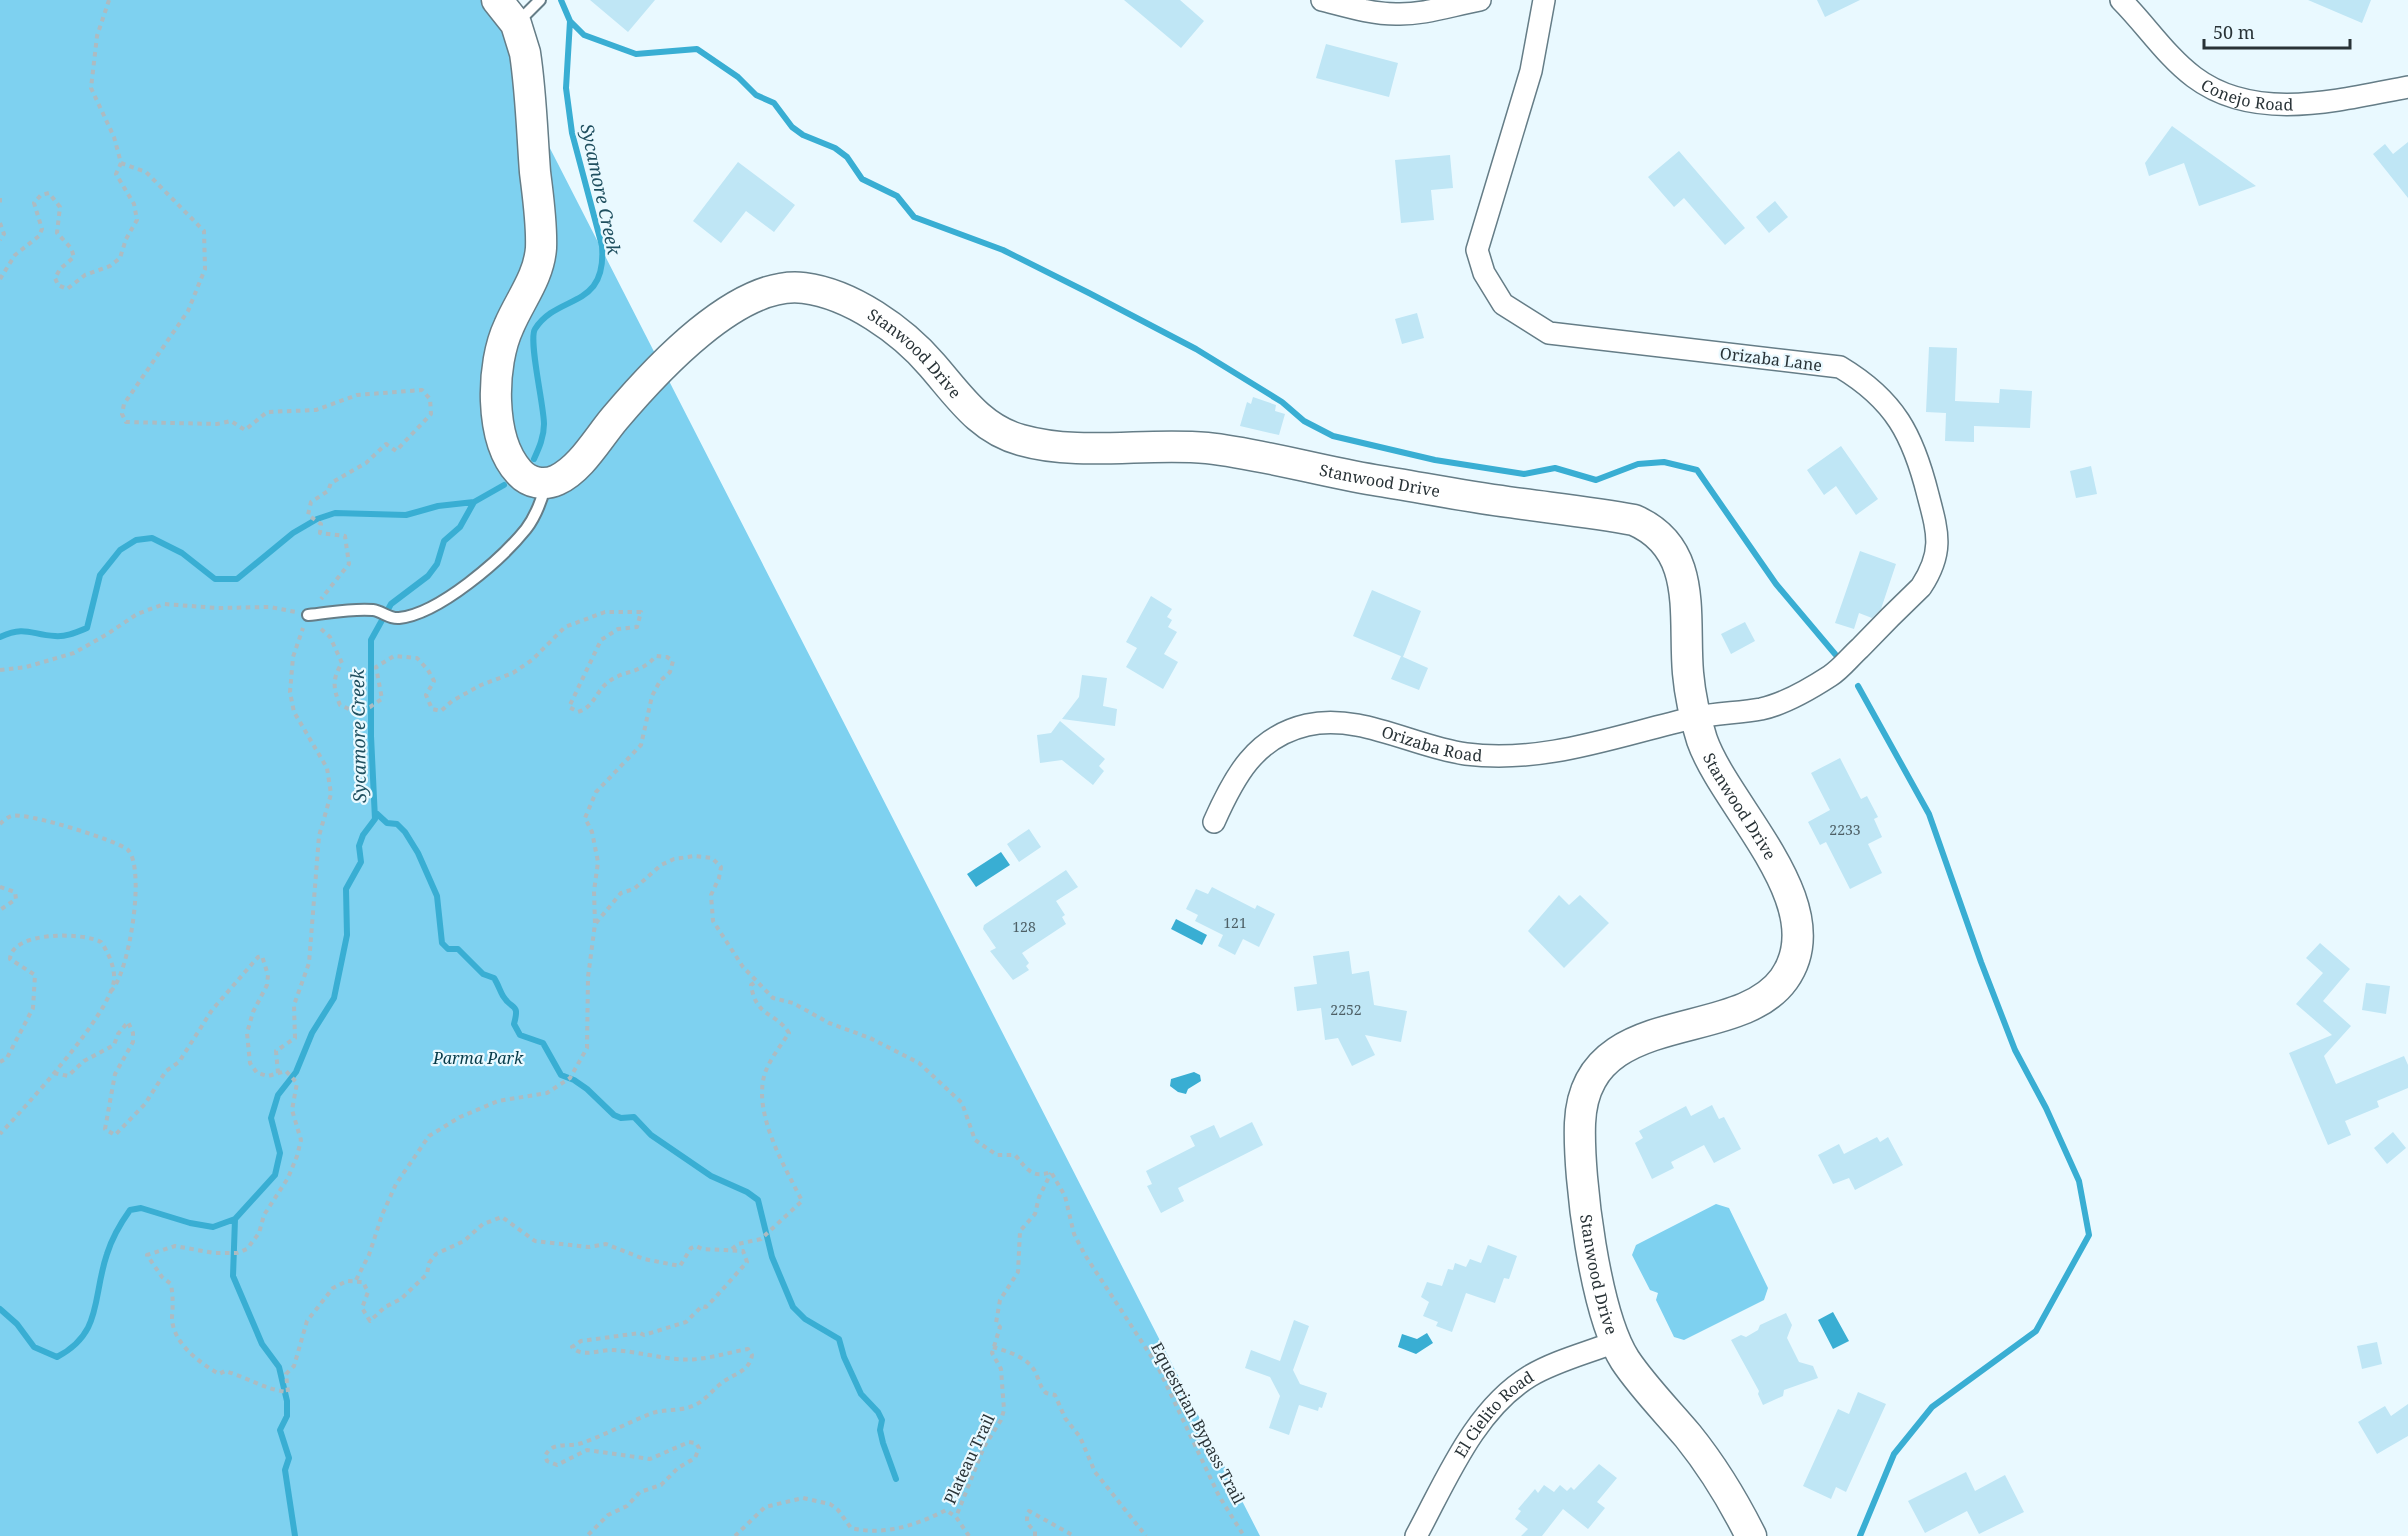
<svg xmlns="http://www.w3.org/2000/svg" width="2408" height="1536" font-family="'Noto Serif',serif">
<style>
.green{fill:#7ed1f0}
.water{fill:#39aed3}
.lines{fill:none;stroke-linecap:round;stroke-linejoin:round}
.stream{stroke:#39aed3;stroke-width:6}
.building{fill:#bfe6f5}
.lane-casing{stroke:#657d87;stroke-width:14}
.street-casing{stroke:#657d87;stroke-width:24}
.secondary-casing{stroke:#657d87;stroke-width:33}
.path{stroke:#adbbc1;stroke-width:4;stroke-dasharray:4.5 4.5;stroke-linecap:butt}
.lane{stroke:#fff;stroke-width:10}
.street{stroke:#fff;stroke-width:21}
.secondary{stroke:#fff;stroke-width:30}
.labels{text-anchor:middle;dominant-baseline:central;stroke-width:4.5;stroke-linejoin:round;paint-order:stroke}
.number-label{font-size:14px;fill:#4e6066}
.street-label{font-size:16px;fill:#293337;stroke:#e9f9ff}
.park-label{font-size:16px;font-style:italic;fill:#063b4a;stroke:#e9f9ff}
.water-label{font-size:18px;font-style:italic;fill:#1f4f5f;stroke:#e9f9ff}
</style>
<rect width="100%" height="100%" fill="#e9f9ff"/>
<path class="green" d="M0 0H483L505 7 513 76 1260 1536H0Z
M1716 1204 1729 1208 1768 1288 1764 1300 1684 1340 1674 1337 1656 1300 1658 1293 1650 1290 1632 1255 1636 1245Z"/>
<path class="water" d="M1001 852 1010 865 976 887 967 874Z
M1176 919 1207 935 1202 945 1171 929Z
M1194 1072 1200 1075 1201 1081 1188 1089 1186 1094 1178 1092 1170 1086 1171 1079Z
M1833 1312 1849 1341 1833 1349 1818 1320Z
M1427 1333 1433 1343 1416 1354 1398 1347 1402 1334 1417 1339Z"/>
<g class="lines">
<path class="stream" d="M570 21 584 35 636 54 697 49 738 77 756 95 774 103 792 127 803 135 835 148 847 157 862 179 897 196 914 217 1003 250 1089 293 1196 349 1282 402 1304 421 1333 436 1435 460 1524 474 1555 468 1596 480 1638 464 1664 462 1697 470 1776 584 1835 654
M534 459C539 448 544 437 544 424 544 405 528 340 535 329 558 293 607 310 602 246L572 133 566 88 570 21 561 0
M0 637C26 625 31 635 55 636 66 637 77 632 87 628L100 575 120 550 136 540 152 538 182 553 215 579H237L293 533 317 519 335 513 406 515 438 506 474 502
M1858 686 1929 814 1981 962 2015 1050 2046 1108 2079 1181 2089 1235 2036 1331 1932 1407 1894 1454 1860 1536
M375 812 387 823 397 824 405 832 418 853 437 896 442 943 448 949H458L483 974 494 978C498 984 500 991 503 996 512 1011 520 1002 514 1024L520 1035 543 1043 561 1075 574 1080 587 1089 614 1115 621 1118 634 1117 651 1135 711 1176 747 1192 758 1200 772 1257 793 1307 805 1319 839 1339 844 1357 861 1394 878 1412 882 1420 880 1430 883 1443 896 1479
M235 1219 233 1276 262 1344 279 1367 287 1401V1416L280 1430 289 1458 285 1470 295 1536
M0 1309 17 1324 34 1347 57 1357C103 1333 92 1298 107 1254 112 1238 120 1224 130 1210L141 1208 190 1223 213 1227 235 1219 275 1175 280 1153 271 1118 278 1095 296 1072 312 1033 334 998 347 935 346 889 361 862 359 846 363 835 375 819 371 736V640L391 604 428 576 437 564 444 541 460 527 474 502 504 485"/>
</g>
<path class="building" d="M590 0H655L628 32Z
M1124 0H1180L1204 21 1181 48Z
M1817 0H1860L1825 17Z
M2308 0H2371L2362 23Z
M1326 44 1398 63 1389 97 1316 78Z
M2172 126 2256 186 2199 206 2184 163 2149 176 2145 163Z
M2408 142V198L2373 154 2385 144 2393 154Z
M1679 151 1745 228 1725 245 1684 198 1674 207 1648 177Z
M1450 155 1453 188 1431 190 1434 220 1401 223 1395 160Z
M738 162 795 205 774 232 746 211 721 243 693 221Z
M1775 201 1788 217 1769 233 1756 217Z
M1417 313 1424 338 1402 344 1395 319Z
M1929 347 1957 348 1955 401 1999 403 2000 389 2032 391 2030 428 1974 426V442L1945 441 1946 413 1926 412Z
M1253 397 1276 405 1275 411 1285 414 1279 435 1240 426 1247 402 1251 404Z
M1841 446 1878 499 1856 515 1836 486 1824 495 1807 470Z
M2091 466 2097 494 2076 498 2070 471Z
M1860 551 1896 564 1881 609 1872 618 1859 613 1854 629 1835 623Z
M1372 590 1421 611 1403 657 1353 636Z
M1151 596 1172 609 1167 617 1172 620 1168 627 1177 632 1164 654 1178 662 1163 689 1126 667 1137 648 1126 642Z
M1745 622 1755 641 1731 654 1721 634Z
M1401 656 1428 668 1419 690 1391 679Z
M1082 675 1107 678 1103 706 1117 709 1115 726 1062 719 1079 697Z
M1060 721 1105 759 1099 766 1104 771 1093 785 1062 760 1040 763 1037 735 1051 733Z
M1840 758 1861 799 1867 796 1878 817 1874 819 1882 837 1868 844 1882 873 1850 889 1826 842 1820 845 1808 822 1830 810 1811 773Z
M1029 829 1041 847 1019 862 1007 844Z
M1066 870 1078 887 1056 901 1065 915 1062 917 1066 924 1022 953 1029 963 1026 966 1029 970 1013 980 990 951 996 948 983 929 984 925Z
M1212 887 1255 909 1257 905 1275 914 1259 947 1243 939 1235 955 1218 946 1223 935 1195 921 1198 915 1186 909 1196 889 1208 894Z
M1559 895 1569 905 1580 895 1609 923 1564 968 1528 931Z
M2320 943 2350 969 2323 1001 2351 1026 2324 1056 2336 1084 2404 1056 2408 1065V1088L2377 1101 2379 1107 2345 1121 2351 1135 2328 1145 2289 1053 2332 1035 2296 1004 2323 973 2306 958Z
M1349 951 1352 974 1369 971 1374 1005 1407 1011 1401 1042 1365 1035 1375 1055 1352 1066 1338 1038 1325 1040 1321 1008 1297 1011 1294 987 1317 984 1313 956Z
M2366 983 2390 986 2386 1014 2362 1010Z
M1712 1105 1719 1119 1724 1117 1741 1149 1714 1163 1704 1145 1671 1162 1674 1168 1652 1179 1635 1143 1643 1138 1639 1131 1686 1106 1691 1116Z
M1252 1122 1263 1145 1178 1188 1184 1201 1161 1213 1147 1186 1152 1184 1146 1171 1195 1146 1190 1136 1214 1125 1220 1138Z
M2393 1132 2406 1148 2387 1164 2374 1148Z
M1877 1137 1880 1142 1888 1137 1903 1165 1855 1190 1849 1178 1833 1184 1818 1155 1839 1144 1844 1154Z
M1488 1245 1517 1256 1509 1279 1504 1278 1495 1303 1466 1293 1452 1332 1436 1326 1438 1322 1423 1316 1429 1302 1421 1297 1427 1282 1442 1286 1448 1269 1453 1270 1455 1263 1466 1267 1470 1259 1481 1263Z
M1786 1313 1792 1325 1787 1338 1799 1362 1813 1366 1818 1378 1784 1390 1783 1396 1763 1405 1758 1394 1759 1391 1731 1340 1741 1335 1746 1337 1758 1330 1760 1325Z
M1294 1320 1309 1326 1293 1370 1300 1384 1327 1393 1322 1408 1319 1407 1318 1411 1299 1405 1289 1435 1269 1428 1280 1396 1270 1377 1245 1368 1251 1350 1280 1361Z
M2377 1342 2382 1364 2362 1369 2357 1346Z
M1858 1392 1886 1404 1846 1492 1836 1487 1831 1499 1803 1486 1838 1409 1849 1414Z
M2408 1404V1436L2377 1454 2358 1422 2385 1406 2391 1416Z
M1599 1464 1617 1478 1597 1502 1605 1508 1588 1529 1563 1509 1542 1536H1521L1528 1529 1515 1519 1521 1511 1518 1509 1535 1489 1538 1493 1544 1485 1554 1492 1560 1485 1567 1491 1571 1487 1574 1490Z
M1966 1472 1975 1491 2005 1475 2024 1512 1979 1534 1967 1511 1925 1533 1908 1501Z"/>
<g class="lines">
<g class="lane-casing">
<path id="lane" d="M516 24 540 0
M308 615C329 613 352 608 373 610 382 611 389 619 399 618 439 614 502 559 526 529 536 516 541 502 545 487"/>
</g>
<g class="street-casing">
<g id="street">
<path d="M1322 0C1346 6 1371 14 1396 14 1424 15 1452 5 1480 0"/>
<path id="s1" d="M2121 0C2146 25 2166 56 2194 77 2255 123 2339 100 2408 87"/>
<path id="s2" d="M1214 822C1234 777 1255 737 1307 725 1360 713 1414 747 1466 754 1545 764 1618 735 1693 718 1715 713 1739 713 1761 709 1785 704 1810 689 1830 676 1841 669 1850 657 1860 648 1880 627 1900 607 1921 587 1944 552 1938 533 1928 495 1913 435 1895 400 1840 367L1549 333 1503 304 1484 273 1477 250 1531 71 1544 0"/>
<path id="s3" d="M1416 1536C1446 1481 1474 1410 1530 1376 1555 1361 1587 1353 1615 1342"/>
</g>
</g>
<g class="secondary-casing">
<g id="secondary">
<path id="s4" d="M497 0 516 24 525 53C531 92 532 132 535 172 538 197 542 223 541 248 539 277 520 300 509 326 491 364 489 439 519 472 529 483 544 486 557 480 581 469 598 438 615 418 654 372 738 279 804 288 851 294 902 330 932 365 959 396 980 429 1021 440 1081 457 1146 442 1207 448 1262 454 1319 471 1374 480 1418 487 1463 496 1508 502 1550 508 1592 512 1634 520 1699 548 1683 616 1688 673 1690 696 1695 718 1702 740 1726 808 1836 906 1784 979 1737 1045 1585 1004 1580 1123 1578 1179 1595 1313 1625 1360 1643 1387 1667 1411 1688 1436 1713 1467 1733 1500 1751 1536"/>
</g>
</g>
<path class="path" d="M109 0 97 36 91 88 114 137 121 163
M121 163 146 172 204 231 205 269 188 311 124 404 122 414 126 422 217 424 231 421 245 430 267 412 316 410 357 395 422 390 430 399 431 414 396 451 386 444 366 463 331 483 328 491 311 502 308 515 321 524 320 533 345 536 349 564 321 599
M0 198V204
M0 223 4 234 0 240
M0 279 15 255 39 236 42 229 34 203 41 195 49 193 60 207 57 233 71 248 74 257 60 269 55 278 58 285 67 289 85 275 110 266 120 258 126 239 137 220 134 204 116 174 121 163
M321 629 330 637 342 663C332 679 333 688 340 705L356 712 370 707 382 699 376 667 394 656 417 658 428 670 434 681 426 695 432 709 441 711 452 701 481 685 513 673 532 660 565 627 605 612H641L637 627 618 629 601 640 569 707 578 712C594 707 595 693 607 683 624 669 640 675 656 656L667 657 673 661 670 672 660 681 652 696 641 745 596 792 585 818 592 832 598 862 594 891 595 924 588 977 587 1048 570 1078 547 1093 498 1101 460 1117 429 1136 396 1184 382 1215 369 1255 356 1280
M0 670 26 667 74 653 109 633 137 614 164 604 217 608 270 607 296 612
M0 824C3 821 8 817 11 816 24 811 119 841 128 850 146 869 129 974 111 991
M0 887 15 892 16 899 0 910
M596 923 621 893 634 889 661 865 674 859 694 856 712 858 721 867 719 878 711 895 713 921 743 967 773 998 793 1003 829 1023 870 1038 919 1063 962 1103 975 1140 997 1155H1015C1027 1169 1032 1179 1051 1172L1065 1196 1074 1234 1085 1255 1157 1365 1219 1496 1244 1536
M0 1062 7 1058 33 1008 35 975 10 959C12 931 82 932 101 942 108 952 115 967 114 980 110 1015 26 1106 0 1134
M54 1073 68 1076 84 1061 114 1045 118 1034 128 1022 133 1033V1042L115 1074 105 1129 115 1135 145 1104 166 1071 179 1062 212 1010 258 957 262 956 268 975 267 985 253 1012 247 1033 250 1063 257 1073 268 1076 286 1071 297 1083 292 1110 301 1140 297 1156 288 1178 264 1215 259 1233 247 1249 237 1253H214L175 1246 147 1255 162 1277 171 1284C173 1296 173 1305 172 1317 172 1343 200 1363 219 1374L225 1371C246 1377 266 1390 288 1392L286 1374 294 1366 307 1321 333 1288 347 1281 363 1282 368 1292 362 1308 370 1321 385 1307 401 1299 427 1274 429 1263 436 1254 464 1241 483 1224 502 1217 535 1241 589 1247 606 1244 644 1259 680 1266 691 1248 696 1246 702 1249 743 1251 747 1262C734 1276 721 1292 706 1307L702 1306 686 1322 644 1335 640 1333 581 1341 572 1347C582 1358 598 1350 611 1350 641 1351 668 1362 698 1359 715 1357 731 1352 748 1349L752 1355C749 1372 735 1373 723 1382 713 1389 707 1399 695 1405 680 1412 665 1408 650 1414 627 1423 605 1435 582 1443 568 1448 553 1440 545 1456L547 1461 557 1465 587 1450 650 1459 689 1442 696 1443 699 1448 695 1458 678 1468 661 1485 640 1492 627 1506 608 1515 587 1536
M278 1073 276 1051 295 1038 294 1005 309 963 319 836 331 794 327 768 294 712 290 692 293 657 303 628
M732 1249 738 1244 761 1239 802 1201C785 1167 752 1113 765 1073 770 1059 781 1045 789 1033 775 1011 756 1018 751 985L757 981
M993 1347C1009 1352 1031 1358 1037 1376 1040 1383 1040 1386 1046 1393L1055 1395 1065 1418 1080 1437 1095 1472 1146 1536
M735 1536 765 1507 803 1498 830 1504 838 1510 851 1528C884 1536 917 1525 946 1510L956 1517
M969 1536 956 1517 984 1447 1001 1420 1004 1410 1001 1369 992 1353 1000 1327 996 1323 1000 1300 1018 1272 1020 1231 1035 1214 1039 1197 1051 1173
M1035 1536V1531C1027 1525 1025 1520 1029 1511L1074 1536"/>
<use href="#lane" class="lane"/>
<use href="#street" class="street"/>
<use href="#secondary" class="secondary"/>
</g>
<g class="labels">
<g class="number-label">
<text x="1845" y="829">2233</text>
<text x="1235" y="922">121</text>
<text x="1024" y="926">128</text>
<text x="1346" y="1009">2252</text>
</g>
<g class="street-label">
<text stroke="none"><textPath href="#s1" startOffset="164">Conejo Road</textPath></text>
<text stroke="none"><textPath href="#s4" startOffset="990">Stanwood Drive</textPath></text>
<text transform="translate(1771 359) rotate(7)">Orizaba Lane</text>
<text stroke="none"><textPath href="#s4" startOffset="1492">Stanwood Drive</textPath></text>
<text stroke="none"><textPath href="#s2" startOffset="268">Orizaba Road</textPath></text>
<text stroke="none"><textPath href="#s4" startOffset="2068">Stanwood Drive</textPath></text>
<text stroke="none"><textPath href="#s4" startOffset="2679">Stanwood Drive</textPath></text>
<text stroke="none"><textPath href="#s3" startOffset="146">El Cielito Road</textPath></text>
<text transform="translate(1198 1423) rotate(62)">Equestrian Bypass Trail</text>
<text transform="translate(969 1459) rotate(-65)">Plateau Trail</text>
</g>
<g class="park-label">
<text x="478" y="1058">Parma Park</text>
</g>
<g class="water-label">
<text transform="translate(601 189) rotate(78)">Sycamore Creek</text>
<text transform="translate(358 736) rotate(-91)">Sycamore Creek</text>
</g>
</g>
<path d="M2204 39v9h146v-9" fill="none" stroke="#293337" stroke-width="3"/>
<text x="2213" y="39" font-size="18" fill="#293337" stroke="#e9f9ff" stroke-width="4.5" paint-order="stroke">50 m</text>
</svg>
